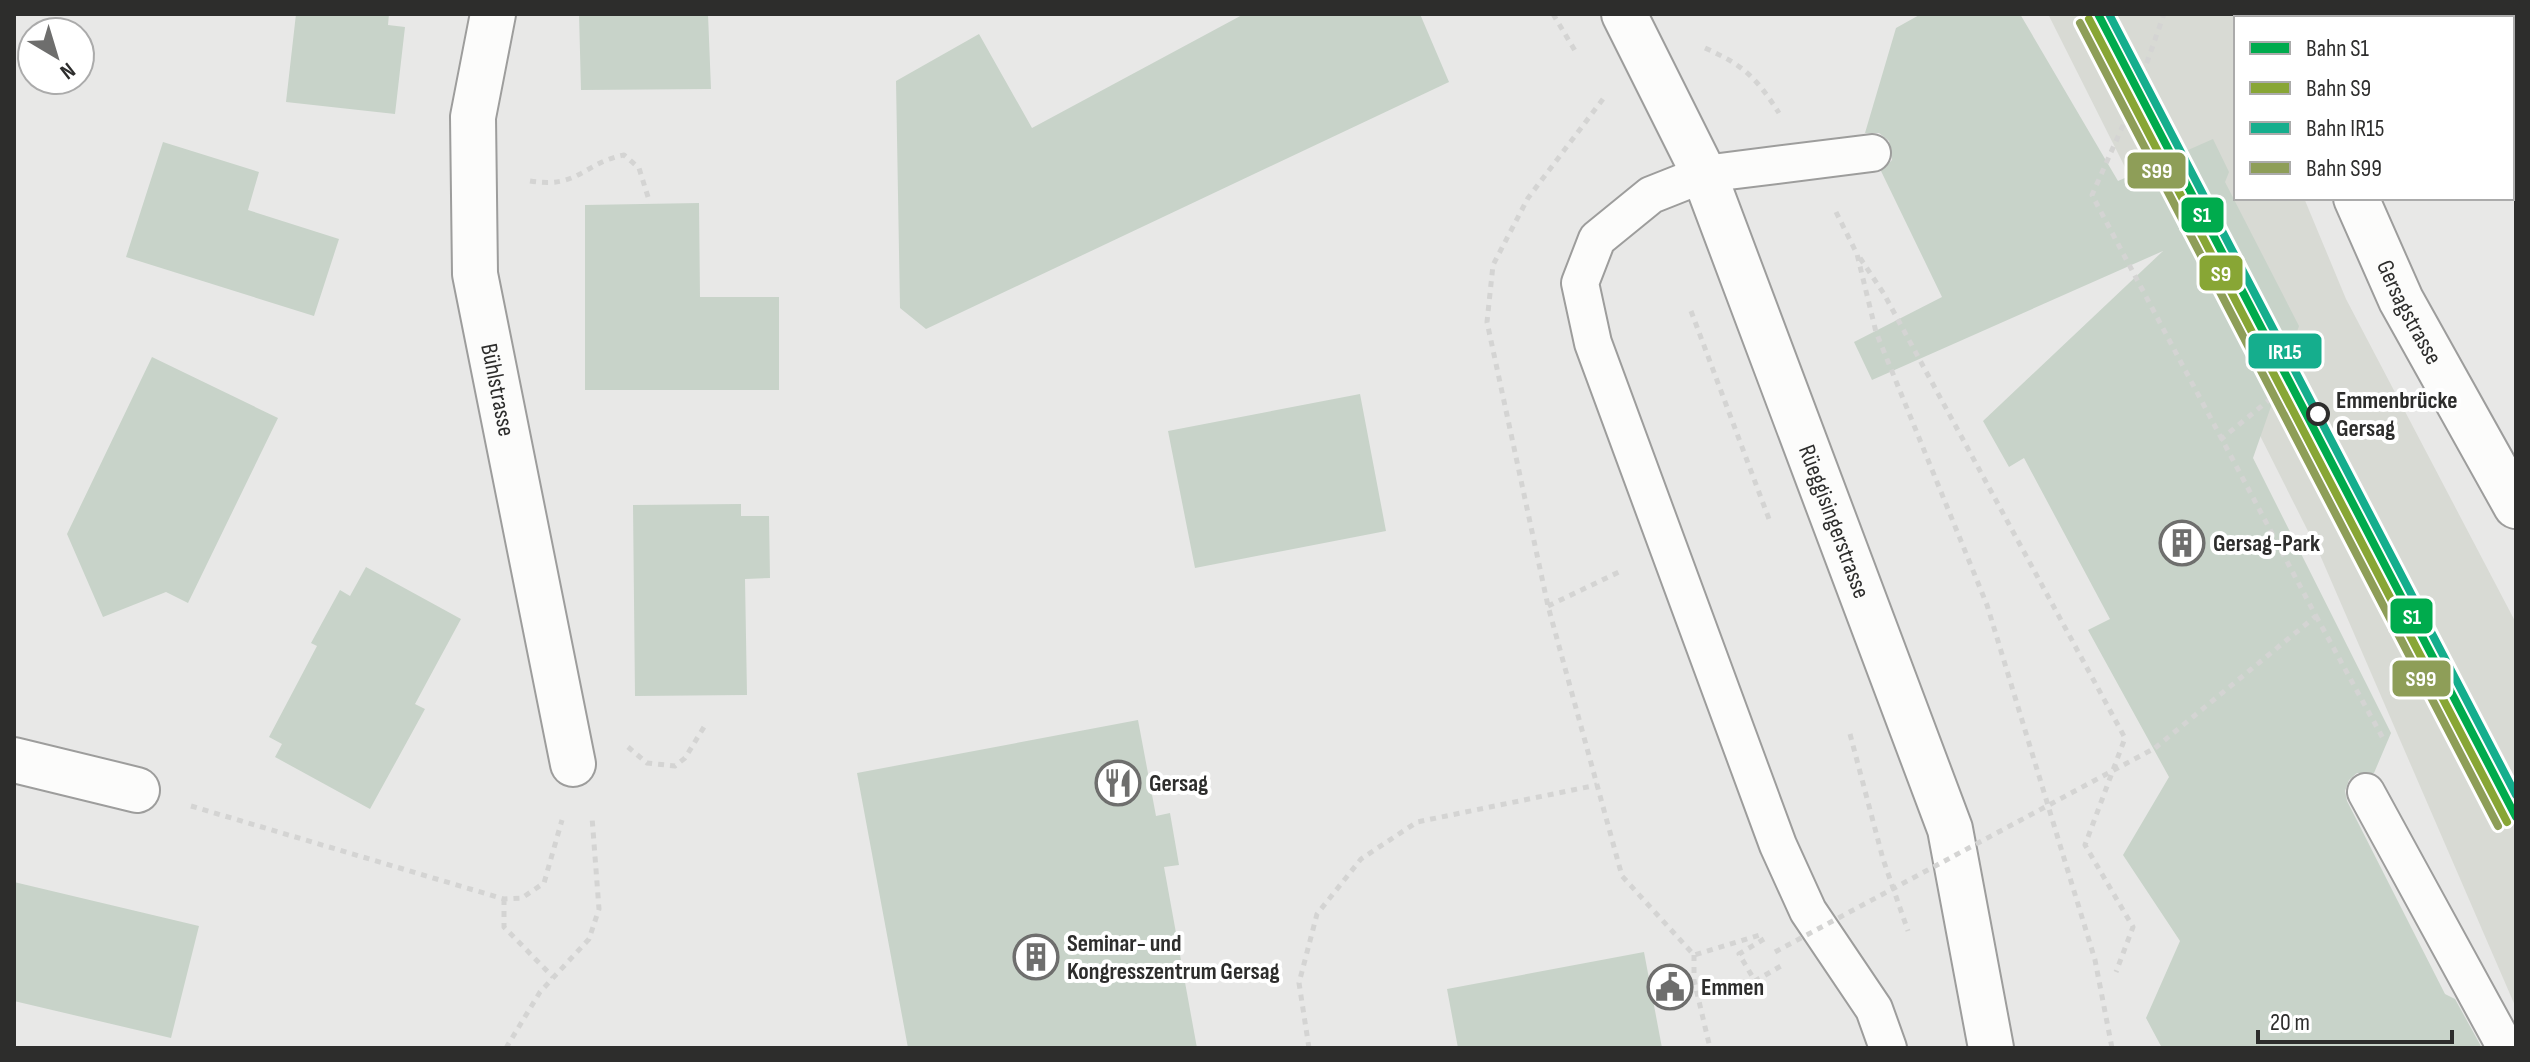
<svg xmlns="http://www.w3.org/2000/svg" width="2530" height="1062" font-family="'Sofia Sans Condensed',sans-serif">
<style>
.built{fill:#d8dad4}
.building{fill:#c8d3c9}
.lines{fill:none;stroke-linecap:round;stroke-linejoin:round}
.service-casing{stroke:#9d9d9c;stroke-width:40}
.minor-casing{stroke:#9d9d9c;stroke-width:48}
.tertiary-casing{stroke:#9d9d9c;stroke-width:48}
.path{stroke:#d4d4d3;stroke-width:5;stroke-dasharray:6 6;stroke-linecap:butt}
.service{stroke:#fcfcfb;stroke-width:36}
.minor{stroke:#fcfcfb;stroke-width:44}
.tertiary{stroke:#fcfcfb;stroke-width:44}
.path-bridge{stroke:#d4d4d3;stroke-width:5;stroke-dasharray:6 6;stroke-linecap:butt}
.rail-1-casing{stroke:#fff;stroke-width:14}
.rail-2-casing{stroke:#fff;stroke-width:14}
.rail-3-casing{stroke:#fff;stroke-width:14}
.rail-4-casing{stroke:#fff;stroke-width:14}
.rail-1{stroke:#00ab4d;stroke-width:8}
.rail-2{stroke:#88a635;stroke-width:8}
.rail-3{stroke:#15ae8d;stroke-width:8}
.rail-4{stroke:#8e9e58;stroke-width:8}
.stop-dot{fill:#fff;stroke:#2d2d2c;stroke-width:4}
.labels{text-anchor:middle;dominant-baseline:central;stroke-width:8;stroke-linejoin:round;paint-order:stroke}
.street-label{font-size:24px;fill:#2d2d2c;stroke:#fff}
.stop-label{font-size:24px;font-weight:bold;fill:#2d2d2c;stroke:#fff;text-anchor:start}
.poi-label{font-size:24px;font-weight:bold;fill:#2d2d2c;stroke:#fff;text-anchor:start}
.line-badge{stroke:#fff;stroke-width:3}
.badge-label{font-size:22px;text-anchor:middle;font-weight:bold;fill:#fff}
</style>
<rect width="100%" height="100%" fill="#e8e8e7"/>
<path class="built" d="M2048 14H2244L2246 18H2236V198H2304L2346 299 2516 623V1008L2320 555Z"/>
<path class="building" d="M296 14H389L388 25 405 27 395 114 286 102Z
M579 14H708L711 89 581 90Z
M1244 14H1420L1449 82 926 329 900 308 896 81 979 34 1032 128Z
M1921 14H2020L2118 181 2213 139 2229 172 2225 182 2299 326 2253 458 2391 733 2374 773H2357L2349 780 2345 791 2347 801 2445 994 2455 999 2482 1048H2162L2146 1018 2180 941 2123 855 2169 777 2088 630 2110 619 2024 458 2009 467 1983 421 2163 251 1872 380 1854 342 1942 297 1881 171 1892 160 1889 141 1879 133H1865L1896 28Z
M163 142 259 172 248 210 339 239 314 316 126 257Z
M699 203 700 297H779V390H585V205Z
M152 357 278 418 188 603 166 592 103 617 67 534Z
M1360 394 1386 531 1195 568 1168 431Z
M741 504V516H769L770 578 745 579 747 695 635 696 633 505Z
M366 567 461 619 415 704 425 709 370 809 275 757 282 744 269 737 317 646 311 643 340 590 350 596Z
M1138 720 1156 816 1170 813 1179 865 1164 867 1197 1048H908L857 773Z
M14 882 199 926 171 1038 14 1001Z
M1644 952 1662 1048H1458L1447 989Z"/>
<g class="lines">
<g class="service-casing">
<path id="service" d="M1872 153 1704 174 1651 195 1597 239 1580 283 1593 343 1778 845 1808 911 1874 1009 1888 1048
M2366 792 2506 1048"/>
</g>
<g class="minor-casing">
<g id="minor">
<path id="s1" d="M493 14 473 117 475 274 573 764"/>
<path d="M14 760 137 790"/>
</g>
</g>
<g class="tertiary-casing">
<g id="tertiary">
<path id="s2" d="M1624 14 1704 174 1950 829 1991 1048"/>
<path d="M2311 14V18"/>
<path id="s3" d="M2356 198 2401 300 2516 506"/>
</g>
</g>
<path class="path" d="M1553 14 1577 54
M1705 48C1743 65 1756 77 1779 113
M1603 99 1528 198 1493 265 1487 322 1548 606 1622 876 1694 955 1763 934
M530 181C579 189 583 163 624 155L639 168 648 197
M1836 212 1857 254 1876 332 1987 605 2095 960 2112 1048
M1860 258 1884 294 2125 738 2085 845 2133 927 2116 972
M1691 311 1769 519
M2220 440 2274 396
M1548 606 1621 571
M2316 616 2385 742
M1850 734 1883 859 1908 931
M628 747 647 763 675 766 685 758 704 727
M2155 748 2316 616 2092 195 2132 105 2164 14
M191 806 504 899 522 898 544 883 562 820
M504 899V927L553 977
M1764 939 1739 954 1755 981 1781 966
M1694 955V980L1710 1048
M506 1048 540 992 589 939 599 909 592 817
M1309 1048 1299 983 1317 914 1361 859 1417 822 1597 785"/>
<use href="#service" class="service"/>
<use href="#minor" class="minor"/>
<use href="#tertiary" class="tertiary"/>
<path class="path-bridge" d="M1775 952 2155 748"/>
<g class="rail-1-casing">
<path id="rail-1" d="M2098 14 2516 817"/>
</g>
<g class="rail-2-casing">
<path id="rail-2" d="M2089 19 2507 822"/>
</g>
<g class="rail-3-casing">
<path id="rail-3" d="M2109 14 2516 795"/>
</g>
<g class="rail-4-casing">
<path id="rail-4" d="M2080 23 2498 826"/>
</g>
<use href="#rail-1" class="rail-1"/>
<use href="#rail-2" class="rail-2"/>
<use href="#rail-3" class="rail-3"/>
<use href="#rail-4" class="rail-4"/>
</g>
<defs>
<g id="building-ring" transform="scale(2.3)"><circle r="9.5" fill="#fff" stroke="#6e6e6d" stroke-width="1.5"/><path d="M-4-6H4V6H1V3H-1V6H-4ZM-2.5-4.3h1.7v1.8h-1.7ZM.8-4.3h1.7v1.8H.8ZM-2.5-1h1.7V.8h-1.7ZM.8-1h1.7V.8H.8Z" fill="#6e6e6d"/></g>
<g id="restaurant-ring" transform="scale(2.3)"><circle r="9.5" fill="#fff" stroke="#6e6e6d" stroke-width="1.5"/><path d="M-5-6h1v4h1v-4h1v4h1v-4h1v5L-1.5 .5V6h-2V.5L-5-1ZM5-6V6H3V1.5H1.5Q1.5-4 5-6Z" fill="#6e6e6d"/></g>
<g id="civic-ring" transform="scale(2.3)"><circle r="9.5" fill="#fff" stroke="#6e6e6d" stroke-width="1.5"/><path d="M-.6-6.5H3V-4.5H.6V-3L4-1V1h2V6H-6V1h2V-1L-.6-3ZM-1.2 2.5V6h2.4V2.5Z" fill="#6e6e6d"/></g>
</defs>
<g fill-rule="evenodd">
<use href="#building-ring" x="2182" y="543"/>
<use href="#restaurant-ring" x="1118" y="783"/>
<use href="#building-ring" x="1036" y="957"/>
<use href="#civic-ring" x="1670" y="987"/>
</g>
<circle class="stop-dot" cx="2318" cy="414" r="10"/>
<g class="labels">
<g class="street-label">
<text stroke="none"><textPath href="#s3" startOffset="126">Gersagstrasse</textPath></text>
<text stroke="none"><textPath href="#s1" startOffset="380">Bühlstrasse</textPath></text>
<text stroke="none"><textPath href="#s2" startOffset="550">Rüeggisingerstrasse</textPath></text>
</g>
<g class="stop-label">
<text x="2336" y="400">Emmenbrücke<tspan x="2336" dy="28">Gersag</tspan></text>
</g>
<g class="poi-label">
<text x="2213" y="543">Gersag-Park</text>
<text x="1149" y="783">Gersag</text>
<text x="1067" y="943">Seminar- und<tspan x="1067" dy="28">Kongresszentrum Gersag</tspan></text>
<text x="1701" y="987">Emmen</text>
</g>
</g>
<g class="line-badge">
<rect x="2126" y="151" width="61" height="39" rx="8" fill="#8e9e58"/>
<rect x="2180" y="196" width="45" height="38" rx="8" fill="#00ab4d"/>
<rect x="2198" y="254" width="46" height="38" rx="8" fill="#88a635"/>
<rect x="2247" y="332" width="76" height="38" rx="8" fill="#15ae8d"/>
<rect x="2389" y="597" width="45" height="38" rx="8" fill="#00ab4d"/>
<rect x="2391" y="659" width="61" height="39" rx="8" fill="#8e9e58"/>
</g>
<g class="badge-label">
<text x="2157" y="178">S99</text>
<text x="2202" y="222">S1</text>
<text x="2221" y="281">S9</text>
<text x="2285" y="359">IR15</text>
<text x="2412" y="624">S1</text>
<text x="2421" y="686">S99</text>
</g>
<rect width="2530" height="1062" fill="none" stroke="#2d2d2c" stroke-width="32"/>
<rect x="2234" y="16" width="280" height="184" fill="#ffffff" stroke="#ababab" stroke-width="2"/>
<rect x="2250" y="42" width="40" height="12" fill="#00ab4d" stroke="#ababab" stroke-width="2"/>
<text x="2306" y="56" font-size="24" fill="#2d2d2c">Bahn S1</text>
<rect x="2250" y="82" width="40" height="12" fill="#88a635" stroke="#ababab" stroke-width="2"/>
<text x="2306" y="96" font-size="24" fill="#2d2d2c">Bahn S9</text>
<rect x="2250" y="122" width="40" height="12" fill="#15ae8d" stroke="#ababab" stroke-width="2"/>
<text x="2306" y="136" font-size="24" fill="#2d2d2c">Bahn IR15</text>
<rect x="2250" y="162" width="40" height="12" fill="#8e9e58" stroke="#ababab" stroke-width="2"/>
<text x="2306" y="176" font-size="24" fill="#2d2d2c">Bahn S99</text>
<g transform="translate(56 56) rotate(142)"><circle r="38" fill="#ffffff" stroke="#ababab" stroke-width="2"/>
<path d="M0-6L14 30L0 20L-14 30Z" fill="#6e6e6d"/>
<text y="-12" font-size="22" font-weight="bold" text-anchor="middle" fill="#2d2d2c">N</text>
</g>
<path d="M2258 1030v12h194v-12" fill="none" stroke="#2d2d2c" stroke-width="4"/>
<text x="2270" y="1030" font-size="24" fill="#2d2d2c" stroke="#ffffff" stroke-width="6" paint-order="stroke">20 m</text>
</svg>
